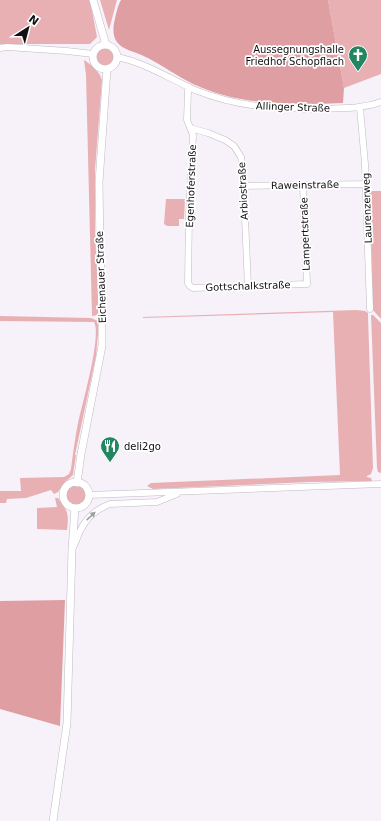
<svg xmlns="http://www.w3.org/2000/svg" width="381" height="821" font-family="'DejaVu Sans',sans-serif">
<style>
.green{fill:#e8b0b3}
.forest{fill:#df9ea2}
.lines{fill:none;stroke-linecap:round;stroke-linejoin:round}
.minor-casing{stroke:#c0bac3;stroke-width:7}
.major-casing{stroke:#c0bac3;stroke-width:8}
.minor{stroke:#fff;stroke-width:6}
.major{stroke:#fff;stroke-width:7}
.oneway{fill:#a09fa1}
.labels{text-anchor:middle;dominant-baseline:central;stroke-width:3.5;stroke-linejoin:round;paint-order:stroke}
.poi-label{font-size:10px;fill:#121013;stroke:#fff;text-anchor:end}
.street-label{font-size:10px;fill:#121013;stroke:#fff}
</style>
<rect width="100%" height="100%" fill="#f7f1fa"/>
<path class="green" d="M0 0H90L97 37 90 44H0Z
M100 0H117L109 30Z
M328 0H381V74L344 88Z
M96 57a9 9 0 1 1 18 0a9 9 0 1 1-18 0Z
M84 60C91 64 100 72 102 80L95 170V232L99 315 92 316 86 75Z
M369 191H381V319L372 309 371 223Z
M166 199H185L184 219H179V226H167L164 224Z
M356 310 365 311 368 313V316L373 468 371 474 367 476V477L371 478 372 481 309 482 153 489 147 486 151 483 340 475 333 312 143 318V317Z
M371 315H373L381 323V473L378 472 377 468Z
M0 316 91 318 98 321 99 323 96 356 75 455H76L73 475 65 482 58 492 54 494 51 490 26 498 7 499 6 503H0V491H21L20 478 64 477 69 474 71 469C73 453 75 438 78 423 82 405 102 335 94 322L0 321Z
M66 495a10 10 0 1 1 20 0a10 10 0 1 1-20 0Z
M55 498H58C68 511 69 514 67 530L37 529V508L57 507Z"/>
<path class="forest" d="M121 0H328L344 88 343 103C292 105 241 106 193 84 177 76 163 66 148 58 129 48 110 50 114 23 116 15 117 7 121 0Z
M65 600 60 726 0 709V601Z"/>
<g class="lines">
<g class="minor-casing">
<path id="minor" d="M0 48 7 47 67 51 93 54
M117 57C146 63 168 78 195 90 237 107 276 109 321 109 342 108 361 109 381 102
M189 87 188 91 187 120 193 135 189 215 188 283 190 286 193 288 307 284 303 185
M360 108 365 164 370 309
M190 128 208 133 225 140 234 146 241 157 243 171 248 287
M244 186 366 184
M89 495 381 484
M72 549C76 543 77 537 80 531 86 518 96 509 110 504L157 502 177 494"/>
</g>
<g class="major-casing">
<path id="major" d="M93 0 106 45
M93 57a12 12 0 1 1 24 0a12 12 0 1 1-24 0Z
M63 495a13 13 0 1 1 26 0a13 13 0 1 1-26 0Z
M77 483 81 454 102 346V317L100 248 99 182 107 69
M53 821 67 723 72 549 75 508"/>
</g>
<use href="#minor" class="minor"/>
<use href="#major" class="major"/>
</g>
<defs><path id="oneway-solid" d="M-6-.8H1V-3.2L6.5 0L1 3.2V.8H-6Z"/></defs>
<use class="oneway" href="#oneway-solid" transform="translate(91 516) rotate(-43)"/>
<defs>
<g id="church-pin" transform="scale(1)"><path d="M0 17L-7.5 6A9.5 9.5 0 1 1 7.5 6Z" fill="#228661" stroke="#fff"/><path d="M-1.2-6h2.4v3.5h3.3v2.4h-3.3V6h-2.4V-.1h-3.3v-2.4h3.3Z" fill="#fff"/></g>
<g id="restaurant-pin" transform="scale(1)"><path d="M0 17L-7.5 6A9.5 9.5 0 1 1 7.5 6Z" fill="#228661" stroke="#fff"/><path d="M-5-6h1v4h1v-4h1v4h1v-4h1v5L-1.5 .5V6h-2V.5L-5-1ZM5-6V6H3V1.5H1.5Q1.5-4 5-6Z" fill="#fff"/></g>
</defs>
<g fill-rule="evenodd">
<use href="#church-pin" x="358" y="55"/>
<use href="#restaurant-pin" x="110" y="446"/>
</g>
<g class="labels">
<g class="poi-label">
<text x="344" y="49">Aussegnungshalle<tspan x="344" dy="12">Friedhof Schopflach</tspan></text>
<text x="124" y="446" text-anchor="start">deli2go</text>
</g>
<g class="street-label">
<text transform="translate(293 107) rotate(2)">Allinger Straße</text>
<text transform="translate(305 185) rotate(-1)">Raweinstraße</text>
<text transform="translate(191 186) rotate(-88)">Egenhoferstraße</text>
<text transform="translate(243 191) rotate(-93)">Arbiostraße</text>
<text transform="translate(367 208) rotate(-92)">Laurenzerweg</text>
<text transform="translate(305 234) rotate(-92)">Lampertstraße</text>
<text transform="translate(101 277) rotate(-92)">Eichenauer Straße</text>
<text transform="translate(248 286) rotate(-2)">Gottschalkstraße</text>
</g>
</g>
<g transform="translate(28 28) rotate(36)" stroke="#ffffff" stroke-width="3" paint-order="stroke">
<path d="M0-3L7 15L0 10L-7 15Z" fill="#121013"/>
<text y="-6" font-size="11" font-weight="bold" text-anchor="middle" fill="#121013">N</text>
</g>
</svg>
